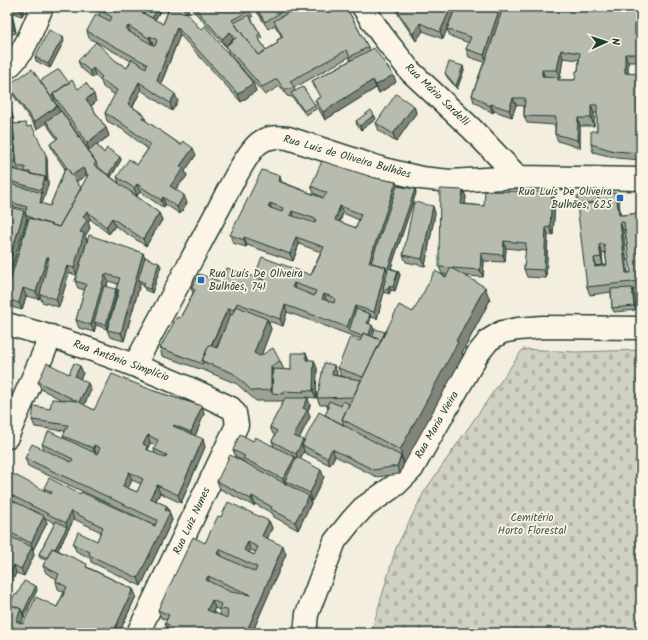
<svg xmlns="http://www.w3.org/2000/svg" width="648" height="640" font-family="Kalam,sans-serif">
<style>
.cemetery{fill:url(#cemetery-stones);stroke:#78877b}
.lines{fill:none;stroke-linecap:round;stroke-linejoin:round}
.minor-casing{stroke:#1f3d34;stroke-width:25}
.minor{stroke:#fcf5e5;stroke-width:22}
.wall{fill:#9ea296;stroke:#1f3d34;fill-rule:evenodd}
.shaded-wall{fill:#81847a;stroke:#1f3d34}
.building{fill:#b8bcae;stroke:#1f3d34;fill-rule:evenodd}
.poi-dot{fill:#1f6fb2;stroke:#fcf5e5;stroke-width:1.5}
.labels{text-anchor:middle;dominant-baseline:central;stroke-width:3.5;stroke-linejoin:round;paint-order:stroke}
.street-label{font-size:11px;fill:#1f3d34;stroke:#fcf5e5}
.poi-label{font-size:11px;fill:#1f3d34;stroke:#fcf5e5;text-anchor:end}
.park-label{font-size:11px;fill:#425b50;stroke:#fcf5e5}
</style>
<defs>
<pattern id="cemetery-stones" width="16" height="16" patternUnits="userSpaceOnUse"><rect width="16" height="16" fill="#d0d1c2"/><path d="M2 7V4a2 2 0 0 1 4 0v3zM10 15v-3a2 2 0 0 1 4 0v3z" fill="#b2b4a7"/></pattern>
</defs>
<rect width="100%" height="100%" fill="#f3eede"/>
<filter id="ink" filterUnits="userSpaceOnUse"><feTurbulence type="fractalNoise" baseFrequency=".025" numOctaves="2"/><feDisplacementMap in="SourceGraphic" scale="8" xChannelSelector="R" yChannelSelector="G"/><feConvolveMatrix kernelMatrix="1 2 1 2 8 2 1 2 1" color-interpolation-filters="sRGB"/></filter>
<g filter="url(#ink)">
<path class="cemetery" d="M523 349 576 352 641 350V633H371L396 548 424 492Z"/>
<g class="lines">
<g class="minor-casing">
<path id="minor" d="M363 7 381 34 410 71 472 129 518 177
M7 68C25 54 33 27 42 7
M7 324C85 345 159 372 231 408L235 413 237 425 138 633
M135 364C164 312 191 260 219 208 228 191 246 153 259 143 268 136 278 137 288 138L383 169 421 178 450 181 518 177 641 179
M7 437 51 336
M305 633 307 614 335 541 351 521 363 508 397 484 412 469 477 355 489 340 502 332 518 329 543 327 641 328"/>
</g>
<use href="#minor" class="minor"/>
</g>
<path class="wall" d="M7 7H26L22 16 12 13 16 33 7 36Z
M99 7H187L189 11 186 13 201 30 253 83 256 91 241 102 180 35 161 84 178 101 172 111 141 90 133 107 144 115 146 121 196 155 185 171 187 176 175 190 187 203 180 214 165 204 164 208 140 192 137 196 131 192 159 213 162 220 146 246 115 226 109 234 90 219 88 222 90 228 85 236 87 241 77 275 69 273 59 307 42 302 40 296 39 299 26 296 22 310 8 306 7 305V291L28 219 27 218 7 284V206L25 214 27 210 7 205V109L13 117 14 124 28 127 47 159 48 185 42 204 50 206 65 169 53 151 50 144 57 139 49 128 47 123 37 129 11 92 8 85 40 81 69 83 96 102 91 106 106 128 109 136 97 145 104 153 120 157 121 160 111 177 119 183 117 177 137 165 148 149 122 129 107 121 105 113 115 95 103 87 101 81 95 76 93 78 81 68 78 61H116L127 68 131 61 89 38 87 31 100 16 98 9ZM162 8 168 11 163 24 155 20ZM55 99V102L89 150 92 148 88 151 60 112 53 100ZM8 168 18 169 19 171ZM86 175 87 177 81 188 76 182Z
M190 7H248L253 17 251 18 260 34 262 38 259 39 266 50 278 43 277 40 282 37 277 29 275 25 268 29 254 7H346L368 47 370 50 393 75 396 82 379 93 376 88 325 120 318 108 315 100 320 97 315 88 312 81 351 60 349 57 294 88 295 91 315 105 316 109 306 115 292 97 287 96 280 86 265 95 229 54 226 46 233 40V39L225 46Z
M641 7V31H638V36L641 38V62H628V73L641 76V160L617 158 593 152 591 144 597 131V113H594V126H580V148L558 141 555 134V125L527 123 524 116V106L516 105 512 117 494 111 493 113 474 102 472 95 484 62 469 57 466 49 469 43 450 36 447 29 443 39 423 31 416 41 399 16 396 9ZM563 58 579 60 578 71 575 80H559L558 78H560Z
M64 41 50 68 36 61 35 57Z
M464 70 457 89 447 77 445 73Z
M414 106 416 113 396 142 379 131 376 123Z
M374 115 376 119 361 130 357 125 356 121Z
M375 178 396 182 397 186 415 189 416 193 391 268 398 271 400 275 395 291 391 290 389 294 384 292 377 319 371 317 369 324 374 329 371 336 373 337 385 332 413 312 442 274 439 267 463 190 466 197 465 204 484 206 552 192 555 199 553 235H548L546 278 527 277 524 269 526 250 506 248 505 262 484 261 483 277 465 276 490 300 462 353 463 356 404 463 400 474 377 477 335 456 330 465 305 453 304 451 300 459 324 477 312 501 310 499 311 503 298 530 274 517 272 513 255 504 254 506 220 489 217 481 245 463V462L236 457 233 450 253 441 274 446 272 441 275 436 273 434 270 427 284 401H256L237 384 206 371 162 356 160 348 180 318 193 293 191 288 222 282 263 280V279L260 277 257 270 311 275 321 252 299 244 293 261 247 245 246 247 233 243 230 235 282 182 323 198 314 193 311 186ZM343 213 359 220 356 228 340 222ZM442 274H444L447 275 446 277ZM287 312 361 339 360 341 338 368 341 376 345 377 336 375 337 373 334 365 317 398 320 405H327V406L328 410 325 415 304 442 303 440 299 438 310 417 308 411 310 405 306 397 316 398 317 368 309 360 306 353 291 370H284L280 361 261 355 271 329 268 321 283 326Z
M616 193 619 200 620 215H623L641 213V289L633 290 636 310 614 312 612 308 611 292 590 295 587 287 598 196ZM623 230H625L631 273H628ZM605 252 607 265 596 266 603 265 602 253Z
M435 213 425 266 406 262 403 255Z
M143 253 145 257 161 266 152 293 145 290 144 286 140 284 124 341 110 337 107 330 118 294 116 289 118 284 108 281 107 286 117 293 107 329 96 325 94 332 79 328 76 320 85 290 78 288 75 281Z
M80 366 83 373 80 379 91 390 84 405 94 410 154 391 202 406 204 414 195 436 205 447 181 503 160 493 156 501 167 506 172 520 141 586 91 562 90 558 76 551 73 544 97 541 101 532 74 519 58 550 89 568 133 589 136 596 119 633H7L10 604 17 595 37 590 21 623 23 624 57 607 64 592 58 589 56 581 57 579 46 573 43 566 46 560 40 558 39 554 55 523 45 518 47 523 33 550 34 555 24 576 16 573 7 594V485L45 491 44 488 80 494 155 526V525L28 466 25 458 44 449 42 444 64 438 63 436 65 431 35 427 32 420 50 409 62 400 41 389 38 382 69 374ZM150 443 156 445 154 449 155 454 149 451 148 448ZM132 480 141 484 137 492 128 488Z
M221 517 269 521 272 528 267 539 286 554 252 633 167 629 165 623 167 620 161 618 158 610 205 543ZM250 550 256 552 254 555 249 552ZM215 608 219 610 221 616 213 612Z"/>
<path class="shaded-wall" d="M20 7H26L22 16 20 8Z
M159 7H161L162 8 152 24 151 20Z
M182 7H187L189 11 184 15Z
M451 7H456L443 39 440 32Z
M500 7H505L487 63 484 55Z
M11 10 12 14 16 33 14 29Z
M420 23 423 31 416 41 413 34Z
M635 24 638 31 637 43 635 35Z
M128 26 131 34 126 30Z
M177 27 180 35 159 88 157 81Z
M230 32 233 39 225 46 222 39Z
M150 36 153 44 152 45 149 38Z
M640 36 641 38V57L640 54Z
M63 37 64 41 50 68 48 64Z
M561 50 563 58 560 78 557 70Z
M625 54 628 62V81L625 73Z
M463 66 464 70 457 89 456 86Z
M93 68 95 76 93 78 90 71Z
M542 70 545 77 542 76Z
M640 74 641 76V100L640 98Z
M393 75 396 82 379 93 376 85Z
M373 80 376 88 325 120 323 112Z
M139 82 141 90 130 112 128 104Z
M253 83 256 91 241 102 238 94Z
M94 94 96 102 89 107 86 99Z
M175 94 178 101 172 111 170 103Z
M53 95 55 99 52 101 50 97Z
M513 98 516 105 512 117 509 110Z
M491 104 494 111 493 113 490 106Z
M591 105 594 113V126L591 118Z
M57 106 60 113 46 121 47 123 37 129 34 122Z
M414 106 416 113 396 142 393 134Z
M11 109 13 117 18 167 15 161Z
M144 115 146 122 142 118Z
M374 115 376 119 361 130 360 126Z
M578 118 580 126V148L577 140Z
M106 128 109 136 89 150 87 143Z
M193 148 196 155 185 171 187 176 172 193 170 186 180 166Z
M46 155 47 159 48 185 41 207 40 203 42 193 41 190Z
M120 157 121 160 108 180 107 176Z
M83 168 86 175 75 183 72 175Z
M280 176 282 184 278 181Z
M396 182 399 189 370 266 369 262Z
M137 184 140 192 137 196 134 188Z
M415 189 416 193 390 271 388 268Z
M463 190 466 197 464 211 461 204Z
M552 192 555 199 553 235 550 228Z
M616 193 619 200 621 222 619 215Z
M184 195 187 203 180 214 177 207Z
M163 197 165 204 164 208 161 200Z
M270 203 272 210 268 207Z
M340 206 343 213 337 227 335 220Z
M433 206 435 213 425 266 422 259Z
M24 211 27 218 7 284V268Z
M87 211 90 219 88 222 90 228 85 236 87 241 77 275 74 268 80 232 83 217Z
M292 211 295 218 290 215Z
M159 213 162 220 146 246 143 239Z
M112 218 115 226 109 234 106 227Z
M620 222 623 230 629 281 626 273Z
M546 227 548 235 546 278 544 270Z
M244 237 247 245 246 247 244 240Z
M296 237 299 244 293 261 290 254Z
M504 241 506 248 505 262 503 255Z
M599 245 602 253 603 265 601 257Z
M143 253 146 261 138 280 140 284 124 341 121 333Z
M481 253 484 261 483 277 480 270Z
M47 257 50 264 40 294V296L39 299 36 292Z
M594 258 596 266 597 274 595 267Z
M159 263 161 266 152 293 150 289Z
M67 266 69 273 59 307 56 299Z
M386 267 389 275 383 288 384 292 377 319 374 312Z
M398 271 400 275 395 291 393 287Z
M105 274 108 281 97 322H94L96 325 94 332 91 325Z
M294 283 296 290 292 287Z
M389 286 391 290 389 294 388 290Z
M485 287 490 300 462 353 463 356 404 464 400 450 456 341Z
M23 288 26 296 22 310 19 303Z
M632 288 634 291 636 310 634 306Z
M116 289 117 293 107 329 106 325Z
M324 294 327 301 322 299Z
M285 305 287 312 283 326 280 319Z
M355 306 357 313 349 331 347 327Z
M228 308 231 315 209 364 204 362Z
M370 314 371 318 368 327 367 323Z
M267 319 271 329 258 364 254 353Z
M372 325 374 329 369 342 368 338Z
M306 353 309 361 306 360Z
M314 360 317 368 316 398 313 391Z
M334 365 337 373 335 382 332 375Z
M80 366 83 373 78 384 75 376Z
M271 366 275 377 272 393 271 390Z
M88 383 91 390 82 410 79 402Z
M308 398 310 405 308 411 310 417 297 443 294 436 303 408Z
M202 406 204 414 194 439 191 432Z
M148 435 150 443 148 448 150 454 149 457 143 444Z
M203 439 205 447 181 503 178 495Z
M303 440 306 447 302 445 304 451 299 461 296 454Z
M94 445 96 453 95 455 93 448Z
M332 449 335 456 330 465 327 458Z
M401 456 404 463 400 474 397 466Z
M295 457 298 464 285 481 287 485 286 487 283 479Z
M321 470 324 477 312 501 310 493Z
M129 472 132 480 126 493 123 486Z
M157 485 160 493 153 506 150 498Z
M252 496 255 504 254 506 251 499Z
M309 496 311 503 298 530 295 522Z
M167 506 172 520 141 586 138 578Z
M71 511 74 519 51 563 50 559 67 527 66 523Z
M44 516 47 523 33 550 31 543Z
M269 521 272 528 265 544 262 536Z
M248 542 250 550 247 557 244 550Z
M283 546 286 554 252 633H246Z
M32 547 34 555 24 576 21 569Z
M219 549 222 557 217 554Z
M14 565 16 573 7 594V580Z
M208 576 210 584 206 580Z
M36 586 37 590 24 617 23 613Z
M133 589 136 596 119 633H113Z
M212 600 215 608 210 617 207 610Z
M21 609 24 617 19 628 16 621Z
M13 627 15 633H10Z
M102 628 104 633H100Z"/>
<path class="building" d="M99 7H132L163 24 170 7H182L201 30 205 26 253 83 238 94 177 27 157 81 175 94 170 103 139 82 128 104 144 115 142 118 181 145 183 141 193 148 180 166 184 168 170 186 184 195 177 207 163 197 161 200 137 184 134 188 117 177 129 159 137 165 151 145 119 121 105 113 117 90 100 79 102 77 93 68 90 71 78 61 96 42 116 61 127 68 132 59 146 68 147 64 87 31 96 14 110 21 112 17 98 9ZM128 26 149 38 150 36 157 40 155 46 126 30Z
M132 7H159L152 18Z
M194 7H248L250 10 232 20 258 55 278 43 277 40 283 37 274 21 298 7H346L368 47 350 57 347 50 290 81 294 87 290 89H284L277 79 262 87 226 46 236 38 230 32 222 39Z
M256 7H289L265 22Z
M397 7H451L440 32 420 23 413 34 396 9Z
M456 7H500L484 55 466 49 471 37 447 29Z
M503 7H641L640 24H635V35L640 36V54H625V73L640 74V98H641V153L614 151 591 144V131H597V105H591V118H578L577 140 555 134 556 117 524 116 525 98H513L509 110 491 104 490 106 472 95 491 45ZM561 50 580 53 578 71H576L575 80H558V77L542 76V70H557Z
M7 9 11 10 14 29 7 32Z
M249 15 260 34 257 36 266 50 258 55 234 23Z
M49 30 63 37 48 64 35 57Z
M374 48 393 75 376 85 373 80 323 112 315 100 321 97 312 81Z
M449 62 463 66 456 86 445 73Z
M32 69 57 106 34 122 8 85Z
M59 69 69 83 53 94V95L51 97 40 81Z
M72 80 78 89 86 83 94 94 86 99 106 128 87 143 53 94Z
M303 87 315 105 304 111 291 93Z
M396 94 414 106 393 134 376 123Z
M7 109H11L15 161H7Z
M371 110 374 115 360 126 356 121Z
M61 111 96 162 94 165 159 213 143 239 112 218 106 227 87 211 83 217 87 220 80 232 84 233 74 268 67 266 56 299 40 294 49 257H47L36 292 23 288 19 303 7 299V291L29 218 59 227 88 175 83 168 72 175 50 144 58 138 46 121Z
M26 123 27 127 32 126 46 155V181L45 177 30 174V172H25V167H18L17 165 13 124Z
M96 144 104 153 107 148 120 157 108 175 97 166 96 162 88 151Z
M322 161 375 178 396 182 369 262 386 267 374 312 355 306 347 327 285 305 280 319 237 303 234 310 228 308 211 345H209L202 361 203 364 160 348 177 317 180 318 195 290 191 288 199 274 222 282 227 268 263 280 265 273 257 270 262 257 311 275 324 247 296 237 290 254 244 237V240L230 235 262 170 280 176 278 181 323 198 327 193 311 186ZM270 203 283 208 282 212 268 207ZM340 206 361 214 356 228 335 220ZM292 211 316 219 315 223 290 215ZM294 283 316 291 314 296 292 287ZM324 294 335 298 334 303 322 299Z
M66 167 81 188 59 227 34 219 25 214 27 207 7 201V183L42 193 40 203 50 206Z
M7 168 45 177 41 190 7 180Z
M397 186 415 189 388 268 398 271 393 287 389 286 388 290 383 288 388 271 386 267 371 263Z
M440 189 463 190 461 204 484 206 485 191 552 192 550 228 546 227 544 270 524 269 526 243 504 241 503 255 481 253 480 270 439 267Z
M597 193H616L619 215H623L641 213V281L587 287 577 205 599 202ZM620 222H624L631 273H626ZM604 244 607 265 595 267 594 258 601 257 599 245Z
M577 196H598L599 202 578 204Z
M414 202 433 206 422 259 403 255Z
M7 206 24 211 7 268Z
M89 235 143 253 121 333 107 330 119 290 116 289 120 278 105 274 91 325 76 320 86 284 75 281Z
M145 257 159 263 150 289 143 287 145 283 138 280Z
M451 268 485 287 456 341 458 342 400 450 342 419 399 305 413 312 435 271 446 277Z
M104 286 116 289 106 325 94 322Z
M632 288 634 306 612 308 611 289Z
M236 306 267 319 254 353 260 356 273 348 280 361 271 366V390L252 391 233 373 202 361 209 345 217 348 230 315H232Z
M356 309 370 314 367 323 372 325 369 335 363 333 362 336 349 331Z
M375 329 385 332 381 340 373 337Z
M363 333 381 340 363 377 338 368 350 337 360 341Z
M291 353H306V360H314L313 391 303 390 304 392 284 391V394L272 393 273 369 291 370Z
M47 363 69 374 74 363 80 366 75 376 88 383 79 402 94 410 112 374 154 391 202 406 191 432 174 425 173 426 203 439 178 495 157 485 150 498 167 506 165 510 170 512 138 578 89 555 90 552 73 544 78 532 97 541 103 527 71 511 66 523 7 493V485L13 474 51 494 52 492 44 488 49 478 80 494 81 492 155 526 157 520 25 458 32 444 71 462 73 459 42 444 49 431 97 454 100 448 94 445 93 448 63 436 68 425 32 420 34 406 50 409 52 399 77 401 38 382ZM148 435 158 440 154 449 167 455 165 458 146 449 147 446 143 444ZM129 472 143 479 137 492 123 486Z
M324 363 334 365 332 375 361 380 353 397 317 398Z
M285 398H308L303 408 307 410 294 436 303 440 296 454 272 441 277 431 270 427Z
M329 401 341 406 343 401 349 404 342 419 344 425 325 415 329 407 327 406Z
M319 412 401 456 397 466 374 470 332 449 327 458 302 445Z
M240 434 253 441 255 437 295 457 283 479 243 458 245 456 233 450Z
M230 455 309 496 295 522 271 509 272 507 252 496 251 499 217 481Z
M297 457 321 470 310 493 285 481Z
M7 498 44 516 31 543 7 531Z
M228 502 269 521 262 536 283 546 246 633H165L169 625 165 623 169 615 158 610 193 537 205 543 218 516 221 517ZM248 542 258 547 254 555 244 550ZM219 549 257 567 255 572 217 554ZM208 576 251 595 231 592 206 580ZM212 600 221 604 219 609 228 610 227 618 207 610Z
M56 521 67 527 55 549 52 548 47 558 39 554Z
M7 535 32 547 21 569 14 565 7 580Z
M52 548 87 564 86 567 133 589 113 633 102 628 100 633H21V631L13 627 10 633H7V603L21 609 16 621 23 624 36 597 57 607 67 587 56 581 59 574 43 566Z
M24 581 36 586 23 613 21 609 10 604 15 594 17 595Z"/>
</g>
<g class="poi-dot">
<rect x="616" y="194" width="8" height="8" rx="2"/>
<rect x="197" y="276" width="8" height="8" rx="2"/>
</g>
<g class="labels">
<g class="street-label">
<text transform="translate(437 95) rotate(44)">Rua Mário Sardelli</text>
<text transform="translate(347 157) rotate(16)">Rua Luis de Oliveira Bulhões</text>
<text transform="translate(121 361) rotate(20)">Rua Antônio Simplício</text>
<text transform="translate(437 425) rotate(-60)">Rua Maria Vieira</text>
<text transform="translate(192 521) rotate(-65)">Rua Luiz Nunes</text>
</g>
<g class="poi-label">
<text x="612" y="192">Rua Luís De Oliveira<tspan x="612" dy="13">Bulhões, 625</tspan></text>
<text x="209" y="274" text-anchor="start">Rua Luís De Oliveira<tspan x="209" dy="13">Bulhões, 741</tspan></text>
</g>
<g class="park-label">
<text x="532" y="518">Cemitério<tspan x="532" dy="13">Horto Florestal</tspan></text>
</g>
</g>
<rect width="648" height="640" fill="none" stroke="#fcf5e5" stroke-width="24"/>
<rect x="12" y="12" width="624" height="616" fill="none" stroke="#1f3d34" stroke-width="1.5" filter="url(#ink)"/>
<g transform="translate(606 42) rotate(87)" stroke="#fcf5e5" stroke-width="3" paint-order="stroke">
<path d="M0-3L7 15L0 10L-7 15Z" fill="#1f3d34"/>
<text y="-6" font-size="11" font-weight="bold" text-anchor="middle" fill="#1f3d34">N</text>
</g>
</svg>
